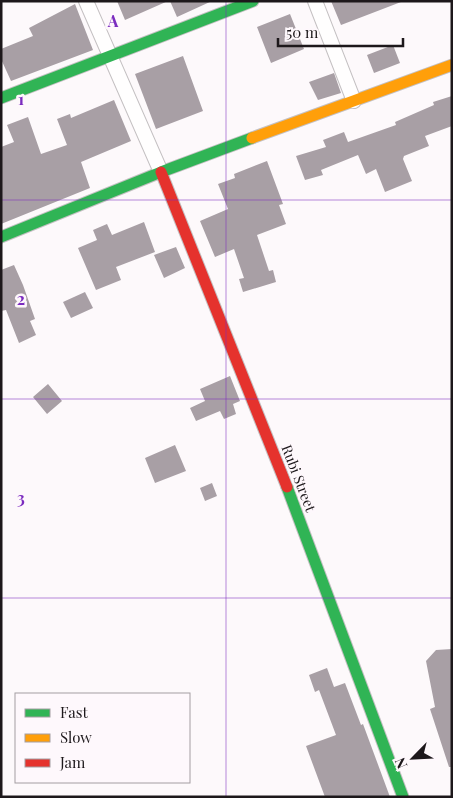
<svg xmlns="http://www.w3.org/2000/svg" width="453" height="798" font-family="'Playfair Display',serif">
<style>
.building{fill:#a89fa5}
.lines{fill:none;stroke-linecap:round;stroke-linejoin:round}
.street-casing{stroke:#c4c0c2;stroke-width:16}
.fast-casing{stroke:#c4c0c2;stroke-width:13}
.slow-casing{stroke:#c4c0c2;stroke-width:13}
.jam-casing{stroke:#c4c0c2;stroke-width:13}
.street{stroke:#fffefe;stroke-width:14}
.fast{stroke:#30b455;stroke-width:11}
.slow{stroke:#ff9f0a;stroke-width:11}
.jam{stroke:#e5322d;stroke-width:11}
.grid{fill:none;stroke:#7b2cbf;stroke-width:1;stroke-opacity:0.55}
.labels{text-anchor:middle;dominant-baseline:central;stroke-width:5;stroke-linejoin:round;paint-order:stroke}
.street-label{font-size:14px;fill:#1d181b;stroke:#fef8fc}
.grid-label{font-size:16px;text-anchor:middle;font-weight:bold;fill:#7b2cbf;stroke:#fef8fc;stroke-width:5;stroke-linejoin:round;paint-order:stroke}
</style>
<rect width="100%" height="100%" fill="#fdf9fb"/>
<path class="building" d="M117 1H168L125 20Z
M170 1H212L177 17Z
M331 1H401V2L341 25Z
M75 4 93 50 11 81 1 59V49L33 36 29 28Z
M290 14 304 49 271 63 257 27Z
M393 45 400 63 374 73 367 55Z
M183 56 203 111 156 129 135 74Z
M334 73 341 93 318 100 309 82Z
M452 96V126L425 136 429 146 404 156 403 159 412 181 385 192 376 169 366 174 358 155 321 170 323 175 305 180 296 156 326 147 323 140 344 132 348 142 396 125 395 122 434 105 433 102Z
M114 100 131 141 81 162 90 188 1 224V147L14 142 7 125 28 117 41 154 67 145 57 119 70 114 71 118Z
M267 161 283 204 279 205 286 224 257 235 269 271 273 270 276 282 243 292 239 279 244 278 234 249 215 257 200 221 228 209 218 184 235 178 234 174Z
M144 222 155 252 116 267 121 280 96 290 78 248 97 240 93 230 107 224 112 235Z
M176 247 185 268 164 278 154 255Z
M14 265 23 285 35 319 30 321 36 335 19 343 6 310 1 311V270Z
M85 292 93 308 71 318 63 302Z
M230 376 240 401 233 404 236 414 224 419 220 411 196 421 190 408 205 401 200 389Z
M48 384 62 401 47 414 33 397Z
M175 445 186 471 155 483 145 458Z
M212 483 217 496 205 501 200 488Z
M452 649V767H449L430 709 435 707 426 661 436 650Z
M327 668 334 687 345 683 361 725 363 724 390 797H325L306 746 336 735 319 690 315 692 309 675Z"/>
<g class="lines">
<g class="street-casing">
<path id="street" d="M86 1 161 172
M315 1 354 101"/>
</g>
<g class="fast-casing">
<path id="fast" d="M1 98 253 1
M1 237 161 172 252 138
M287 487 403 797"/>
</g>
<g class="slow-casing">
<path id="slow" d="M252 138 452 65"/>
</g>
<g class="jam-casing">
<path id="jam" d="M161 172 287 487"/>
</g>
<use href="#street" class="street"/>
<use href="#fast" class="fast"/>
<use href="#slow" class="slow"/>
<use href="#jam" class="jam"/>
</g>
<path class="grid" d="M226 1V797M1 200H452M1 399H452M1 598H452"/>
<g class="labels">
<g class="street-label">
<text transform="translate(299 478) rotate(69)">Rubi Street</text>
</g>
</g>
<g class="grid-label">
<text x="113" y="27">A</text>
<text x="21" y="105">1</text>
<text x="21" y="305">2</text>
<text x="21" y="504">3</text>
</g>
<rect width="453" height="798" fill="none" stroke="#1d181b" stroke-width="5"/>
<rect x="15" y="693" width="175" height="90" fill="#fef8fc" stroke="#a49ea2"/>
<rect x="25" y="709" width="25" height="8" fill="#30b455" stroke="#a49ea2"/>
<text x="60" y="718" font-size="15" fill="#1d181b">Fast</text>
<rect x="25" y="734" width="25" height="8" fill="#ff9f0a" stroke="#a49ea2"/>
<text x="60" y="743" font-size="15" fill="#1d181b">Slow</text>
<rect x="25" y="759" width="25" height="8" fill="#e5322d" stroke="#a49ea2"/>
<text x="60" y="768" font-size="15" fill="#1d181b">Jam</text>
<g transform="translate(413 758) rotate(246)" stroke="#fef8fc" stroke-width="4" paint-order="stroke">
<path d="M0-4L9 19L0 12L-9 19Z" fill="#1d181b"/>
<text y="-8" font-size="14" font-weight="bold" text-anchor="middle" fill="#1d181b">N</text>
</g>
<path d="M278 38v8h125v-8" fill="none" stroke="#1d181b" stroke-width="2.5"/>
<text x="286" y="38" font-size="15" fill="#1d181b" stroke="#fef8fc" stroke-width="4" paint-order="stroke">50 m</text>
</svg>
